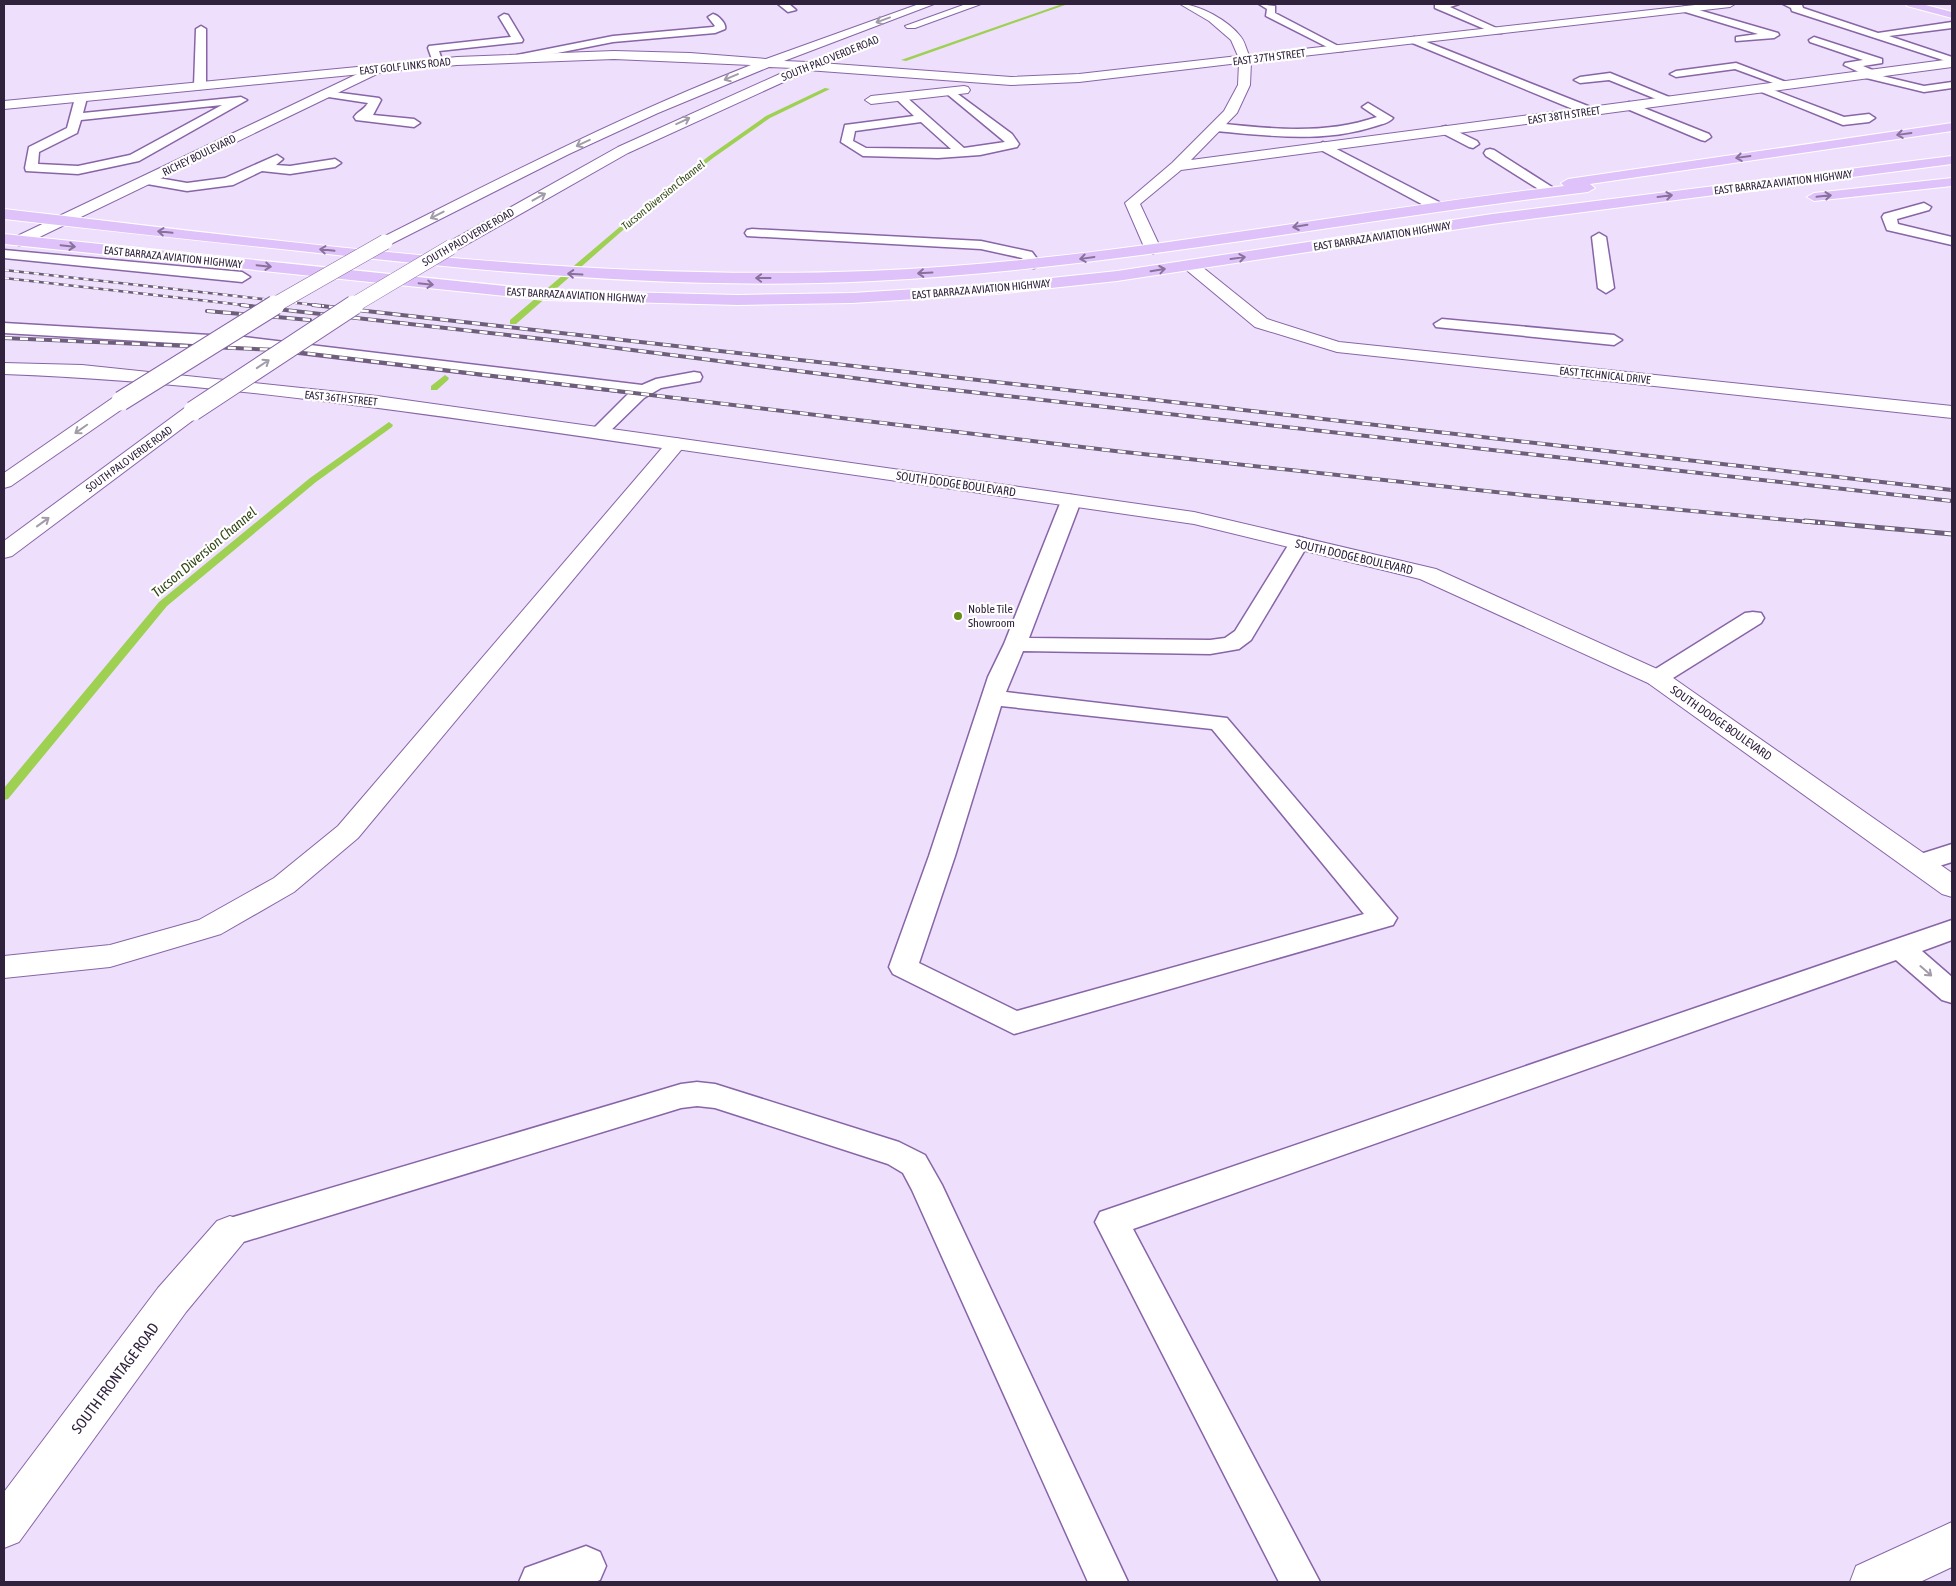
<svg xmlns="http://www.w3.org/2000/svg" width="1956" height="1586" font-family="'Asap Condensed',sans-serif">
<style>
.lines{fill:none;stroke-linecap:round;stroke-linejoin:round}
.stream{fill:#9ed052;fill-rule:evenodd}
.lane-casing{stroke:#8865a6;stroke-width:3}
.street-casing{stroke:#8865a6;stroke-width:2}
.secondary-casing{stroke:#8865a6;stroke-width:2}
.primary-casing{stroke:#fff;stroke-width:2}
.lane{fill:#fff;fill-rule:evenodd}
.street{fill:#fff;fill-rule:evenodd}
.secondary{fill:#fff;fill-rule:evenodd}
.primary{fill:#e0c2fa;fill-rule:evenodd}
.rail-far2-casing{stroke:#6d5e7a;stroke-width:2.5}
.rail-far1-casing{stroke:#6d5e7a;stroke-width:4}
.rail-casing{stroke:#6d5e7a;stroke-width:5}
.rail-far2{stroke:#fff;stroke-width:2;stroke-dasharray:5;stroke-linecap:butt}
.rail-far1{stroke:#fff;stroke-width:2.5;stroke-dasharray:8;stroke-linecap:butt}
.rail{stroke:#fff;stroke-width:3;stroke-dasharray:10;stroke-linecap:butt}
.secondary-bridge-far1-casing{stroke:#8865a6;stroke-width:16;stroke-linecap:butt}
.secondary-bridge-casing{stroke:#8865a6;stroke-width:21;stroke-linecap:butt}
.secondary-bridge-far1{stroke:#fff;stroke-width:15}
.secondary-bridge{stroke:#fff;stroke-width:19}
.oneway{stroke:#a29ba8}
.oneway2{stroke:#88729c}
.poi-dot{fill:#648d1a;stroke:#fff;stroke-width:2}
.labels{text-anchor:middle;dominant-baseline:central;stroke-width:4.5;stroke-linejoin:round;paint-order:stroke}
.far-street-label{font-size:11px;fill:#30213d;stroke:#fff}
.far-water-label{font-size:11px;font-style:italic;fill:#324614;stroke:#fff}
.street-label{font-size:12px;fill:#30213d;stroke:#fff}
.poi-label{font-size:12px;fill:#30213d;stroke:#fff;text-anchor:start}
.water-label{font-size:14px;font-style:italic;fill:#324614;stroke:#fff}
.near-street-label{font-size:15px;fill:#30213d;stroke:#fff}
</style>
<rect width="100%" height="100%" fill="#eedffc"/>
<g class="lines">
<path class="stream" d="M1062 4H1068L906 61 901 60Z
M825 88 830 89 770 118 713 158 639 216 516 324H510V320L635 214 709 156 766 116Z
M445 375 449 378 448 380 437 390H431V386Z
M389 422 393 425 392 427 316 482 167 606 8 799 4 800V788L159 602 310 478Z"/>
<g class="lane-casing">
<path id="lane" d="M778 4H789L796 10 788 12Z
M1259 4 1275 6V13L1344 49 1343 51H1335L1266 16 1267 9Z
M1435 4H1459L1450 7 1503 31 1502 33H1494L1435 8Z
M1783 4 1802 5 1803 8 1878 33 1952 22V28L1889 36 1952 57V63L1792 11 1791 8Z
M1685 6 1778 33 1779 35 1774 38 1736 41V37L1758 34 1682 11 1680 9Z
M504 14 508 15 523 40 522 42 439 51 443 63 438 66 434 65 428 48 429 46 511 37 499 17Z
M713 14C718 15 727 24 725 29L715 33 613 42 517 61 512 58 517 55 613 36 713 27 715 26 708 17Z
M201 26 206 29V86L200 89 194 86 196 29Z
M1414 37 1593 108 1595 111 1593 114H1585L1410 42 1409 40Z
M1814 37 1882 59V63L1863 66 1877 72 1878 75 1924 86 1952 82V88L1924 92 1862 77 1861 73 1844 65 1845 63 1863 60 1810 42 1809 40Z
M1736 63 1794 85 1788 88 1784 87 1735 69 1676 77 1670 74 1676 71Z
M1610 73 1674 99 1676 101 1674 103H1666L1609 80 1580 83 1574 80 1580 77Z
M1763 86 1844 117 1869 114 1875 118 1869 122 1843 125 1759 91V87Z
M951 89 1012 134 1019 144 1017 147 980 155 938 158 863 156 841 142 845 125 914 116 894 97 900 94 904 95 964 148 1005 142 947 94 945 92ZM921 122 951 149 866 148 853 141 855 131Z
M326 91 379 98 381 100 373 115 414 119 420 123 414 127 356 120 354 117C358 111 364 110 368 103L322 96 320 94Z
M81 95 87 98 83 113 241 97 247 100 139 161 78 174 26 171 25 168 29 147 67 128 75 98ZM222 105 130 155 78 166 38 164 39 152 77 133 81 120Z
M1629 102 1709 134 1711 137 1705 141 1701 140 1625 108 1623 106Z
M1368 103 1393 118C1389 123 1382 124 1376 126 1325 143 1269 136 1216 131L1210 127 1216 123C1270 129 1325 135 1377 117L1362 107Z
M1446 126 1477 141 1479 144 1473 148 1469 147 1442 133 1440 130 1442 127Z
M1323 142 1439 202 1441 205 1439 208H1429L1319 149 1317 146Z
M1490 149 1494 150 1552 187 1550 190H1540L1486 156 1484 153 1486 150Z
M277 155 283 159 276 165 290 166 335 159 341 163 335 167 290 174 262 171 233 185 187 191 147 184 140 180 147 176 187 183 225 178Z
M1924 203 1931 207 1929 210 1897 219 1898 224 1952 237V245L1887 230 1882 217 1884 214Z
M752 229 981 241 1032 252 1041 264 1034 268 1029 267 1022 258 981 249 747 236 745 233 747 230Z
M1599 233 1606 237 1614 288 1606 293 1598 288 1592 237Z
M4 250 242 272 250 277 242 282 4 258Z
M1442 319 1614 335 1622 340 1614 345 1436 327 1434 324Z
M4 323 244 337 642 385 656 379 694 372 700 373 702 377 700 381 661 388 644 398 605 436H593L590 432 629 393 244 347 4 333Z
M1071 495 1078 497 1081 501 1029 638 1210 640 1225 638 1235 631 1292 539 1299 537 1306 539 1309 543 1251 640 1239 649 1210 654 1023 651 1006 692 1227 718 1397 918 1393 925 1014 1034 893 974 889 967 929 856 988 677 1004 644 1061 501 1064 497ZM1001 706 1212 729 1364 914 1017 1011 919 963 955 856Z
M1753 612 1761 613 1764 618 1761 623 1665 683 1657 685 1649 683 1646 678 1649 673 1745 613Z
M1952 844V862L1920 872 1911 869 1907 863 1911 857Z
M1952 920V940L1922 951 1952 977V1003L1942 1000 1896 960 1133 1229 1320 1582H1279L1095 1222 1100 1212Z
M697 1082 715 1084 899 1142 925 1155 942 1185 1128 1582H1088L912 1190 903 1173 888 1164 715 1108 697 1106 681 1108 230 1246 218 1242 213 1232 218 1222 230 1218 681 1084Z
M586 1546 600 1552 606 1566 600 1580 595 1582H519L525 1568Z"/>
</g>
<g class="street-casing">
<path id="street" d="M1180 4C1199 4 1229 21 1241 37 1245 42 1246 49 1249 55L1704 4H1735L1730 7 1251 62 1250 85 1237 113 1191 160 1952 59V67L1181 170 1140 204 1161 249 1153 254 1145 249 1125 203 1172 163 1224 111 1238 85 1239 63 1079 82 1011 85 807 70 801 66 807 62 1011 77 1079 74 1238 56 1231 40 1209 21Z
M378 65 382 66 384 69 382 72 4 109V101Z
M964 86 968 87 970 90 968 93 871 104 865 100 871 96Z
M1190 260 1196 262 1267 319 1339 342 1952 406V418L1337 352 1255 327 1184 268 1182 265Z
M676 438 1194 512 1436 569 1666 673 1952 873V897L1942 894 1648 683 1420 579 1194 524 669 448 666 444 669 440Z
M230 1216 243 1221 248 1232 243 1243 186 1312 19 1542 4 1548V1492L158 1288 217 1221Z
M1952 1522V1567L1920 1582H1850L1856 1566Z"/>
</g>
<g class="secondary-casing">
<path id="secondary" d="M919 4H934L784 61 807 62 813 66 811 69H802L801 74 628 153 457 250H445L443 247 445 244 618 147 793 68 769 67 658 113 569 154 385 247 377 242 379 239C502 177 623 115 751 65L614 59 457 65 381 72 25 244 19 246 11 241 13 238 374 66 457 57 614 51 690 53 766 59Z
M966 4H981L915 28H907L905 26Z
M4 363 82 365 377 396 676 438 683 440 686 444 358 838 294 892 221 934 110 967 4 978V956L110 945 199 920 274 878 338 826 662 448C445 417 223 382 4 374Z
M121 395 128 397 131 401 128 405 11 486 4 488V473L114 397Z
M193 405 200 407 203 411 200 415 12 556 4 558V541L186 407Z"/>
</g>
<g class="primary-casing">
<path id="primary" d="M1906 4H1922L1952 12V18L1907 6Z
M1952 123V131L1590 184 1595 188 1588 192C1350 220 1113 269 873 281 697 290 521 275 346 256 232 244 118 232 4 219V209C290 242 579 282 868 271 1101 262 1332 213 1564 186L1561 183 1568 179Z
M1952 156V164L1492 224 1117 281 996 294 852 303 738 305 545 300 4 244V234L545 290 738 295 852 293 996 284 1117 271 1492 214Z
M1952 178V186L1814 201 1807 197 1814 193Z"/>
</g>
<use href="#lane" class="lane"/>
<use href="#street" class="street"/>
<use href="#secondary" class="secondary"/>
<use href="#primary" class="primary"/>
<g class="rail-far2-casing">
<path id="rail-far2" d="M4 270 324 306
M4 278 252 306"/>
</g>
<g class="rail-far1-casing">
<path id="rail-far1" d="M241 305 569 342 917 386 1952 501
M313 305 1952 490
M207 311 310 320
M4 338 278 350 1115 451 1533 496 1820 523"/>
</g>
<g class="rail-casing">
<path id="rail" d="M1805 521 1952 534"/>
</g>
<use href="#rail-far2" class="rail-far2"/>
<use href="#rail-far1" class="rail-far1"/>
<use href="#rail" class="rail"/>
<g class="secondary-bridge-far1-casing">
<path id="secondary-bridge-far1" d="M273 306 385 242
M352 306 451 247"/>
</g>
<g class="secondary-bridge-casing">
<path id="secondary-bridge" d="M121 401 275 305
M193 411 354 305"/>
</g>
<use href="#secondary-bridge-far1" class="secondary-bridge-far1"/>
<use href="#secondary-bridge" class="secondary-bridge"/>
</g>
<defs><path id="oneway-shaft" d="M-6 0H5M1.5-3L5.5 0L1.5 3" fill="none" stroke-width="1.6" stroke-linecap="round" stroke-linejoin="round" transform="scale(1.25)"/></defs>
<g class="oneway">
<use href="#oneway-shaft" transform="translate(883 20) rotate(160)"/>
<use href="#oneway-shaft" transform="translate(731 77) rotate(157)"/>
<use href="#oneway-shaft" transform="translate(683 121) rotate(-25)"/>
<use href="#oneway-shaft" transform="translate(583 143) rotate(155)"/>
<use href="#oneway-shaft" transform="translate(539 197) rotate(-29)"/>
<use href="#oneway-shaft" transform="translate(437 215) rotate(153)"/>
<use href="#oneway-shaft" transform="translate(263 364) rotate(-34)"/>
<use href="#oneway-shaft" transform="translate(81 429) rotate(145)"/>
<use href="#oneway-shaft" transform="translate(43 522) rotate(-36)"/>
<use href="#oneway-shaft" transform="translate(1926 971) rotate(41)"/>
</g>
<g class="oneway2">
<use href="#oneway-shaft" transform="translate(1904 134) rotate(172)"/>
<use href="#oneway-shaft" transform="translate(1743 157) rotate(172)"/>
<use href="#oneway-shaft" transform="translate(1665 196) rotate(-7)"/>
<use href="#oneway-shaft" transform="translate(1824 196) rotate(-6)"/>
<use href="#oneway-shaft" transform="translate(1300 226) rotate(171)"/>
<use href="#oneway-shaft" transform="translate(165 232) rotate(-174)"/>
<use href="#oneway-shaft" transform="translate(68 246) rotate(6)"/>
<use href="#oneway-shaft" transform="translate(327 250) rotate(-174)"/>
<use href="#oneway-shaft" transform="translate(1087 258) rotate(172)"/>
<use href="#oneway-shaft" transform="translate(1238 258) rotate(-8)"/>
<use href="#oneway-shaft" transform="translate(264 266) rotate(6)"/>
<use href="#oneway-shaft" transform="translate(1158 270) rotate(-9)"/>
<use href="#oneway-shaft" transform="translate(925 273) rotate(177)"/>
<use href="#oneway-shaft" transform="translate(575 274) rotate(-177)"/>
<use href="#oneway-shaft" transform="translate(763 278) rotate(180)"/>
<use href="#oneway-shaft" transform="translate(426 284) rotate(6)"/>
</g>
<circle class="poi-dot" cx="958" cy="616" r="5"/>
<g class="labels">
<g class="far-street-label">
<text transform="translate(1269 57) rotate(-7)">EAST 37TH STREET</text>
<text transform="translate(830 58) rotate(-22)">SOUTH PALO VERDE ROAD</text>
<text transform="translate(405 66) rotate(-6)">EAST GOLF LINKS ROAD</text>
<text transform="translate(1564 115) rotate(-8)">EAST 38TH STREET</text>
<text transform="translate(199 155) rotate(-26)">RICHEY BOULEVARD</text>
<text transform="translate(1783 182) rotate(-7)">EAST BARRAZA AVIATION HIGHWAY</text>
<text transform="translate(1382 236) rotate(-9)">EAST BARRAZA AVIATION HIGHWAY</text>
<text transform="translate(468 237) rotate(-30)">SOUTH PALO VERDE ROAD</text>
<text transform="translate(173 257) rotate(6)">EAST BARRAZA AVIATION HIGHWAY</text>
<text transform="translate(981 289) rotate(-5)">EAST BARRAZA AVIATION HIGHWAY</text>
<text transform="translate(576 295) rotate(3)">EAST BARRAZA AVIATION HIGHWAY</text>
<text transform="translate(1605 375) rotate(6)">EAST TECHNICAL DRIVE</text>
<text transform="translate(341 398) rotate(6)">EAST 36TH STREET</text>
<text transform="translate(129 459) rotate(-36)">SOUTH PALO VERDE ROAD</text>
</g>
<g class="far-water-label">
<text transform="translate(663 195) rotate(-39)">Tucson Diversion Channel</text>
</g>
<g class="street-label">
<text transform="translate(956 484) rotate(8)">SOUTH DODGE BOULEVARD</text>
<text transform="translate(1354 557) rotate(13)">SOUTH DODGE BOULEVARD</text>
<text transform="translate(1721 723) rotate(35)">SOUTH DODGE BOULEVARD</text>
</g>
<g class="poi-label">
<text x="968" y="609">Noble Tile<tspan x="968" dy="14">Showroom</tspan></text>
</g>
<g class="water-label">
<text transform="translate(204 552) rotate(-40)">Tucson Diversion Channel</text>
</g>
<g class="near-street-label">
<text transform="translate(115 1378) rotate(-53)">SOUTH FRONTAGE ROAD</text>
</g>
</g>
<rect width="1956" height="1586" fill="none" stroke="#30213d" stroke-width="10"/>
</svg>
